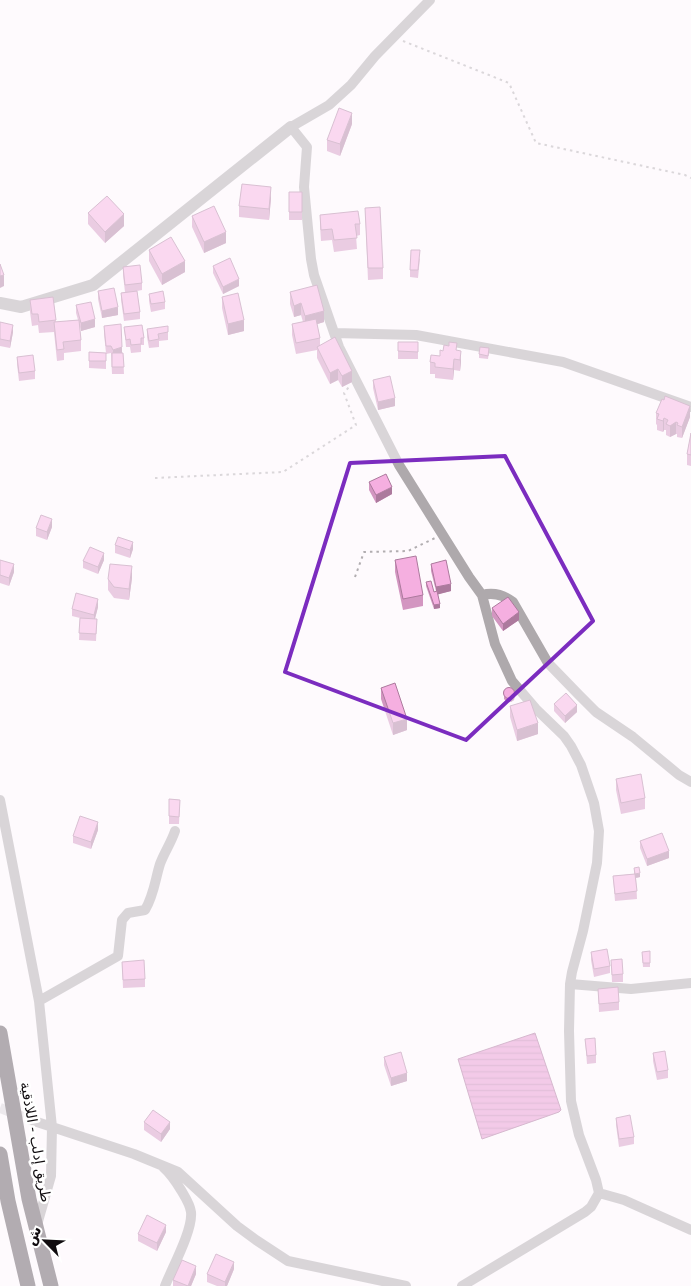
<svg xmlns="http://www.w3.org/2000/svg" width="691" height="1286" font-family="'DejaVu Sans','Noto Sans Arabic',sans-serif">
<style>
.water{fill:url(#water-rules);stroke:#a66895}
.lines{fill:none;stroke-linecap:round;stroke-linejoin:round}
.minor-tunnel{stroke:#dad6d9;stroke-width:10;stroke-dasharray:10 5;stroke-linecap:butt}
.path{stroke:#b1adb0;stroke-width:2;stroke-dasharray:2.5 4;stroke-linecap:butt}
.minor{stroke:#aea9ac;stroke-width:10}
.tertiary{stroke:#aea9ac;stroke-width:12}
.motorway{stroke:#584e55;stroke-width:15}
.wall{fill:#d396c1}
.shaded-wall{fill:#ac7a9d}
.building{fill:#f5afe0;stroke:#ac7a9d}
.marked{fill:none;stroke:#7b2cbf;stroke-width:4;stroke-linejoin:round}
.labels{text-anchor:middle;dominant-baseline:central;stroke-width:5;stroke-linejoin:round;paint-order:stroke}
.street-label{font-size:14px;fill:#100c0f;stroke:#fff}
</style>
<defs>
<pattern id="water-rules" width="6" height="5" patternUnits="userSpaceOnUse" patternTransform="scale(1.25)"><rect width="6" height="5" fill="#e690ce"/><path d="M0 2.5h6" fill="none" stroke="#c47bb0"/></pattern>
</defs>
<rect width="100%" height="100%" fill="#fefafd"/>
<path class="water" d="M535 1033 561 1110 559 1112 482 1139 458 1059Z"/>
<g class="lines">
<path class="minor-tunnel" d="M0 1108 34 1121"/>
<path class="path" d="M403 41 509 83 536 143 685 175 691 178
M155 478 283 472 356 425 344 393 349 387
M355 577 364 552 408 551 435 538"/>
<path class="minor" d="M430 0 375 56 351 85 329 105 291 127 307 147 304 187 311 259 314 275 339 347 399 465 469 577 482 595 495 644 512 681 536 709 564 736 571 746 581 765 594 803 599 831 597 863 583 931 572 972 570 984 569 1031 571 1101 579 1135 596 1180 599 1193 591 1207 585 1212 462 1286
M334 333 416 335 563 362 691 407
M482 595C494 592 504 595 513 602L548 663 579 695 596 712 633 737 679 775 691 782
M0 800 39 1001 52 1127 51 1176 37 1225
M570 984 631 989 691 983
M39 1001 118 956 122 920 128 913 145 910C154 895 155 880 160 864 164 853 171 843 175 831
M34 1121 134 1154 178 1172 237 1226 256 1240 288 1261 406 1286
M164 1168C171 1174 176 1182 181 1190 185 1197 190 1204 191 1212 193 1230 172 1268 165 1286
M599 1193 624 1200 691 1230"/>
<path class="tertiary" d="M0 303 21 307 93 285 291 127"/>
<path class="motorway" d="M0 1033 29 1199 51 1286
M0 1154 8 1201 28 1286"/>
</g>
<path class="wall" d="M352 124 340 156 327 151V140Z
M289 192H302V220H289Z
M271 198 269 220 239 217V206Z
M365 208 383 268V279L368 280Z
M88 213 124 226 105 243 88 224Z
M320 215 360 224V235L356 236 357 249 334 252 332 240 321 241 320 226Z
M192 216 226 243 204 253 192 227Z
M149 250 185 272 162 285 149 261Z
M420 258 418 278 410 277V270Z
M213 266 239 286 223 294 213 273Z
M123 267 142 283V290L137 291 140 312V319L124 321 121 300V293L125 292 123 275Z
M98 291 118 315 102 318 98 299Z
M290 292 324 322 317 324 320 338V345L352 382 342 387 338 380 330 384 317 358V350L296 354 292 335V324L303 322 301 315 294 317 290 304Z
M149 294 165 302V309L151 312 149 301Z
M53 297 56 322 78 320 76 313V305L95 327 81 331 79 323 81 340V351L64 353V360L57 361 54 332 39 333 38 325 32 326 30 312V300Z
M222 297 244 331 228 335 222 308Z
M0 322 13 332 10 348 0 346Z
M104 326 122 353H123L124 374H112L111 353 106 354V369L89 368V352L106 353 104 334Z
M124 327 144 338V345H141V352L131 353 130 347H126Z
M147 329 168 332V340L159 341V347L149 348 147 337Z
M398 342H418V359H398Z
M457 350 461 362 460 371 454 370 453 380 435 378V374H430V362L440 356Z
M489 352 488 359 479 358V354Z
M17 357 35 371V379L19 381 17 364Z
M373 380 395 406 378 410 373 388Z
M656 413 690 417 682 438 677 437V434H676L670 437 666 435V430H664L663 432 657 430V425L656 424Z
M691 433V466L687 465V454Z
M369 482 392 494 376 503 369 490Z
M52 527 47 540 36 536V528Z
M115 545 133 549 130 558 115 553Z
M0 560 14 572 9 586 0 583Z
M104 560 98 574 83 568V561Z
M395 560 423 595V606L403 610 395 572Z
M431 564 451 591 438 594 440 608 434 609 426 586V582L434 592 436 591 431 571Z
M132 578 129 600 114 598 108 590V579Z
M98 607 95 619H97L96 641 79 640 80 618 72 616V609Z
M492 608 519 620 503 631 492 616Z
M381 688 407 730 393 735 381 699Z
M504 691 515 696 514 700 511 702H507L504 699Z
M554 704 577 712 565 723 554 711Z
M510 706 538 734 517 741 510 717Z
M616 779 645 798V809L621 814 616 790Z
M169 799 180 800 179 824H169Z
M98 830 91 849 73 843V836Z
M640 841 669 858 647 866 640 848Z
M634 868 640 877 636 878 637 899 615 901 613 876 634 874Z
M650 951V967H643L642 955Z
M591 952 610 966V973L594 977 591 960Z
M611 960 623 974V982H612Z
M122 962 145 979V987L123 988Z
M598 989 619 1002V1010L599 1012Z
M585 1039 596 1055V1063L587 1064Z
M653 1053 668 1070V1078L657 1080 653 1061Z
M384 1057 407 1081 391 1086 384 1065Z
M616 1118 634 1137V1144L619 1147 616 1125Z
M144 1122 170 1129 161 1142 144 1130Z
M166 1232 157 1251 138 1241V1234Z
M234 1269 227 1286H217L207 1282V1274Z
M196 1274 191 1286H173V1280Z"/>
<path class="shaded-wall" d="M352 113V124L340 156V144Z
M271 187V198L269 220V209Z
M124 214V226L105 243V232Z
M226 232V243L204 253V242Z
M185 261V272L162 285V274Z
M4 275V286L0 288V276Z
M239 279V286L223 294V287Z
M301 303V315L294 317V306Z
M118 307V315L102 318V311Z
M324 311V322L305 328V316Z
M95 319V327L81 331V323Z
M244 320V331L228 335V324Z
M13 325V332L10 348V341Z
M122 347V354L113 358V350Z
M461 351V362L460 371V360Z
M454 359V370L453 380V369Z
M338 369V380L330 384V373Z
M352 371V382L342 387V376Z
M395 398V406L378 410V402Z
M690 406V417L682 438V427Z
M664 418V430L663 432V421Z
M676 422V434L670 437V426Z
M392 487V494L376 503V495Z
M52 519V527L47 540V532Z
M133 542V549L130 558V550Z
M104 553V560L98 574V567Z
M14 564V572L9 586V578Z
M132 566V578L129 600V589Z
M451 584V591L436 595V587Z
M98 599V607L94 622V615Z
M440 604V608L434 609V605Z
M519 612V620L503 631V624Z
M515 693 514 700 511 702V699Z
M577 705V712L565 723V716Z
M407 719V730L393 735V723Z
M538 723V734L517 741V730Z
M98 822V830L91 849V842Z
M669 851V858L647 866V859Z
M640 873V877L635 878V874Z
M407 1073V1081L391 1086V1078Z
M170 1122V1129L161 1142V1134Z
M166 1225V1232L157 1251V1243Z
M234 1262V1269L227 1286H225V1282Z
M196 1266V1274L191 1286H188Z"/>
<path class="building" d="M339 108 352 113 340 144 327 140Z
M242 184 271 187 269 209 239 206Z
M289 192H302V212H289Z
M107 196 124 214 105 232 88 213Z
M214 206 226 232 204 242 192 216Z
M380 207 383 268H368L365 208Z
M358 211 360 224H355L357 238 334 240 332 229 321 230 320 215Z
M171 237 185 261 162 274 149 250Z
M411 250H420L418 270H410Z
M230 258 239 279 223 287 213 266Z
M0 264 4 275 0 276Z
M140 265 142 283 125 285 123 267Z
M317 285 324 311 305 316 301 303 294 306 290 292Z
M114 288 118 307 102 311 98 291Z
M137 291 140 312 124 314 121 293Z
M163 291 165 302 151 304 149 294Z
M238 293 244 320 228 324 222 297Z
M53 297 56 320 39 322 38 314H32L30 300Z
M91 302 95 319 81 323 76 305Z
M316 319 320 338 296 343 292 324Z
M79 320 81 340 63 342 64 349 57 350 54 322Z
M0 322 13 325 10 341 0 339Z
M121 324 122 347 113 350 111 346H106L104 326Z
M142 325 144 338H141V344L131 345 130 339 126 340 124 327Z
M168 326V332L158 334 159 339 149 341 147 329Z
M335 337 352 371 342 376 338 369 330 373 317 347Z
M398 342H418V352L398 351Z
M449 342 457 343 456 350 461 351 460 360 454 359 453 369 435 367V363L430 362 431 355 440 356V350L443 351 444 345 449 346Z
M480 347 489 348 488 356 479 354Z
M89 352 106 353V361H89Z
M112 353H123L124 367H112Z
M33 355 35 371 19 373 17 357Z
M390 376 395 398 378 402 373 380Z
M665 396 690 406 682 427 677 425 678 423 676 422 670 426 666 424 668 420 664 418 663 421 657 419 659 414 656 413 662 399 664 400Z
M691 433V455L687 454Z
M386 474 392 487 376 495 369 482Z
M41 515 52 519 47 532 36 528Z
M118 537 133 542 130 550 115 545Z
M90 547 104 553 98 567 83 561Z
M416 556 423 595 403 599 395 560Z
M0 560 14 564 9 578 0 575Z
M446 560 451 584 436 587 431 564Z
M110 564 132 566 129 589 114 587 108 579Z
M431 581 434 592 437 591 440 604 434 605 426 582Z
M76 593 98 599 94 615 72 609Z
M508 597 519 612 503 624 492 608Z
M80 618 97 619 96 634 79 633Z
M395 683 407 719 393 723 381 688Z
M503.5 693a5.5 5.5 0 1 1 11 0a5.5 5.5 0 1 1-11 0Z
M566 693 577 705 565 716 554 704Z
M530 700 538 723 517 730 510 706Z
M641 774 645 798 621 803 616 779Z
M169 799 180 800 179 817 169 816Z
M80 816 98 822 91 842 73 836Z
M662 833 669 851 647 859 640 841Z
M639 867 640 873 635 874 634 868Z
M635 874 637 891 615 894 613 876Z
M607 949 610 966 594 969 591 952Z
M650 951V963H643L642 952Z
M622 959 623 974 612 975 611 960Z
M144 960 145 979 123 980 122 962Z
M618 987 619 1002 599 1004 598 989Z
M595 1038 596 1055 587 1056 585 1039Z
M665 1051 668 1070 657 1072 653 1053Z
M401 1052 407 1073 391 1078 384 1057Z
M153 1110 170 1122 161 1134 144 1122Z
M630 1115 634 1137 619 1139 616 1118Z
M147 1215 166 1225 157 1243 138 1234Z
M216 1254 234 1262 225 1282 207 1274Z
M182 1260 196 1266 188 1286 173 1280Z"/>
<path d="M0 0H691V1286H0ZM505 456 593 621 466 740 285 672 350 463Z" fill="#fefafd" fill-opacity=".55" fill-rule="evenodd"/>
<path class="marked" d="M505 456 593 621 466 740 285 672 350 463Z"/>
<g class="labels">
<g class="street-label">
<text transform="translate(36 1142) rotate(80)">طريق إدلب - اللاذقية</text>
</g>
</g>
<g transform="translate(45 1241) rotate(294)" stroke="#ffffff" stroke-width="4" paint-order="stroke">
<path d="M0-4L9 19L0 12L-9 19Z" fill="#100c0f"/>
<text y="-8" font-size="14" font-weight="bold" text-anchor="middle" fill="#100c0f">ش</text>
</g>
</svg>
